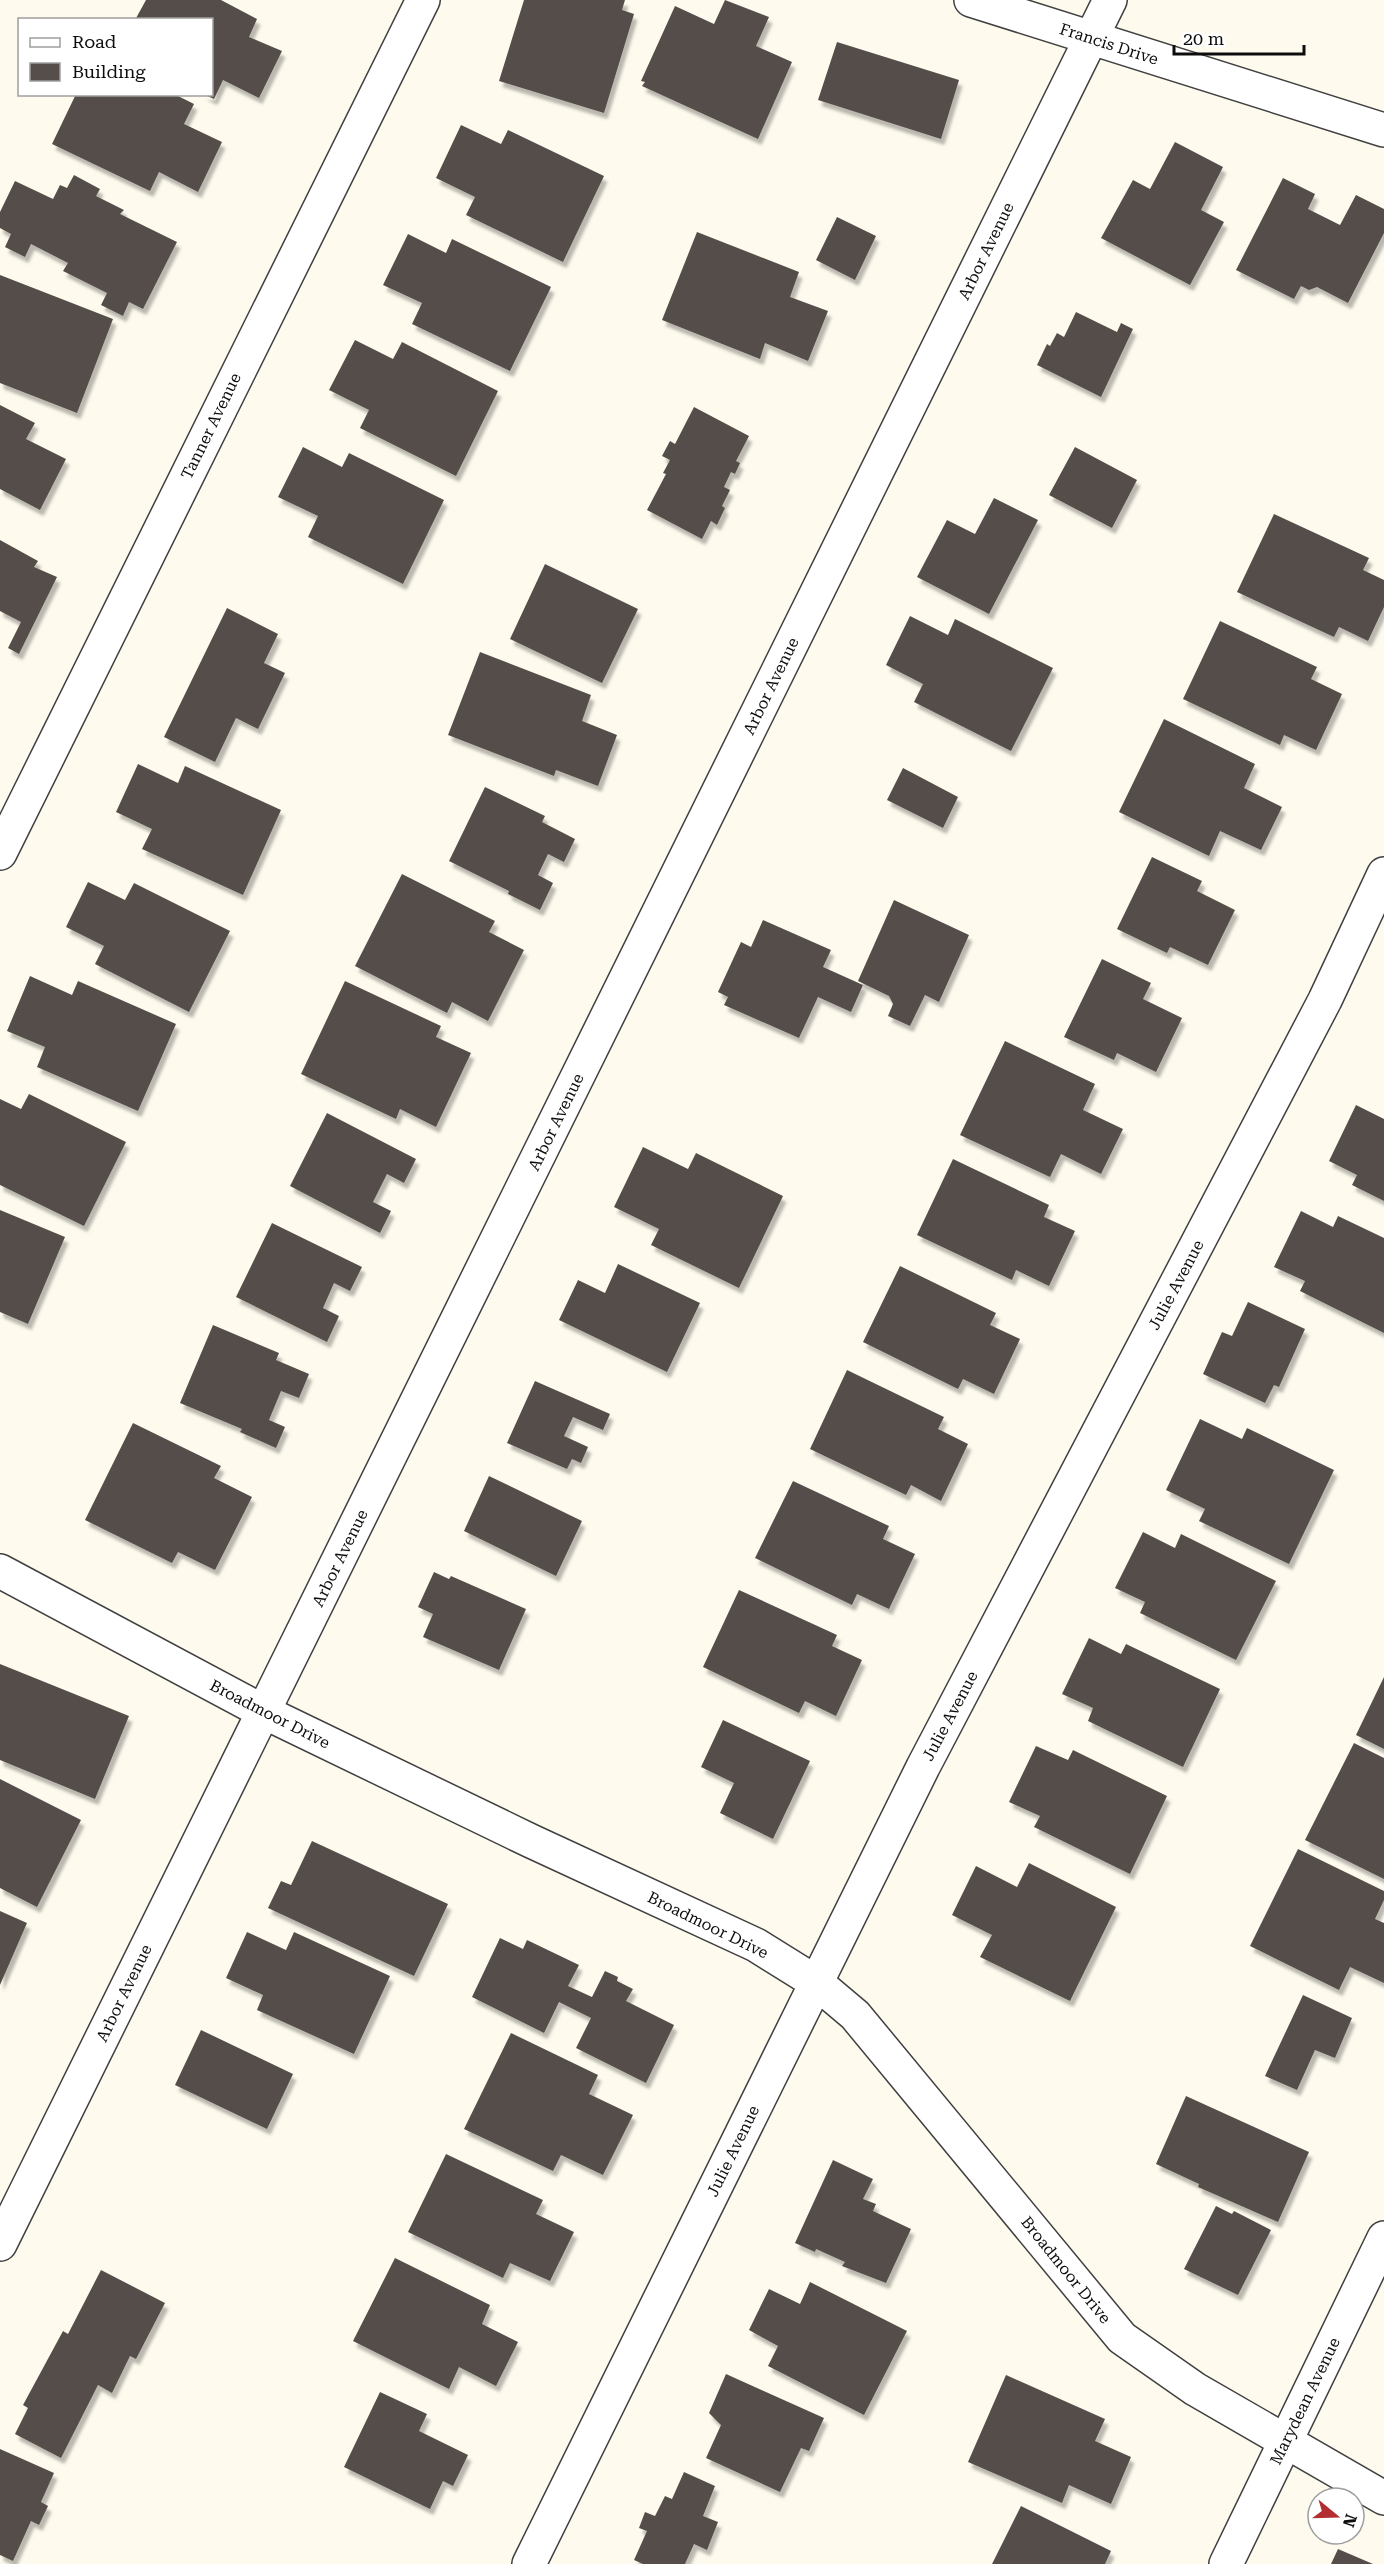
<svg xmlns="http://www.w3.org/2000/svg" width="1384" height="2564" font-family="'Roboto Serif',serif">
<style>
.building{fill:#554e4a;filter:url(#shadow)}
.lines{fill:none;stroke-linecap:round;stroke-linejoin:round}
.minor-casing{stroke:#404040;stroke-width:36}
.tertiary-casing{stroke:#404040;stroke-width:36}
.minor{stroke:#fff;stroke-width:33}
.tertiary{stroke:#fff;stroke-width:33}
.labels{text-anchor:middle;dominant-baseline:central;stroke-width:6;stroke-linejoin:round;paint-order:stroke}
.street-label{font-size:16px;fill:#0d0d0d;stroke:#fff}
</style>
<defs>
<filter id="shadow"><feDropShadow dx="3.5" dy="6" stdDeviation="1.5" flood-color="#0004"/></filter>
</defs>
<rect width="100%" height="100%" fill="#fefbee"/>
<path class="building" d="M146 0H221L257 19 249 37 282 51 259 98 223 80 214 99 203 94H212V20H135Z
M524 0H625L622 10 634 14 604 113 499 81Z
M725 0 769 17 756 46 792 62 758 139 642 86 645 82 641 81 675 6 714 24Z
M837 42 959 80 941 139 818 100Z
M76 94H174L194 104 184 124 222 142 198 192 159 172 150 191 52 144Z
M461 125 501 144 508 130 604 176 563 262 466 215 475 197 436 178Z
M1175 142 1223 167 1201 210 1224 222 1190 285 1101 238 1133 180 1150 189Z
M74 175 100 189 96 196 124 210 120 214 177 242 143 309 129 302 123 316 101 305 107 293 63 271 68 263 31 244 25 257 5 247 11 234 0 228V212L15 181 53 199 60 185 67 188Z
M1283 178 1315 194 1308 209 1340 225 1356 195 1384 209V233L1348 303 1317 287 1309 290 1301 286 1294 299 1236 270Z
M837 217 876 236 855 280 816 260Z
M697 232 799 272 790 297 828 311 808 361 765 343 760 359 662 320Z
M408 234 446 253 452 239 551 287 510 371 412 324 422 303 383 285Z
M0 275 113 319 77 413 0 383Z
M1076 312 1117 332 1121 323 1133 329 1101 397 1037 365 1047 344 1050 346 1057 333 1064 337Z
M355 340 393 359 402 342 498 391 456 476 360 428 369 410 329 390Z
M0 405 35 423 26 439 66 459 40 510 0 489Z
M694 407 749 436 736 461 740 463 735 474 731 472 724 487 730 490 722 506 725 508 717 525 711 521 702 539 647 510 666 474 663 473 670 460 662 456 670 441 675 444Z
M303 447 342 467 349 453 444 500 403 584 308 537 318 516 278 497Z
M1075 447 1137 480 1112 528 1049 495Z
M994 498 1038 520 989 614 917 577 947 520 975 534Z
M1274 514 1369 558 1363 570 1384 580V607L1368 641 1339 627 1334 637 1237 592Z
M0 540 38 561 34 567 57 577 19 654 8 648 21 622 0 611Z
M545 564 638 609 602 683 510 639Z
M227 608 278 634 264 663 285 673 258 729 236 718 215 762 164 737Z
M910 616 948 635 955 619 1053 668 1011 751 914 702 923 684 886 665Z
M1220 621 1317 667 1311 679 1342 694 1316 750 1284 735 1280 745 1183 699Z
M480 652 591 695 582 721 617 735 598 786 556 770 554 776 448 735Z
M1164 719 1255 764 1244 788 1282 807 1261 850 1220 831 1209 856 1119 812Z
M138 764 178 783 185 766 281 810 243 895 142 849 152 829 116 812Z
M903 768 958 797 943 828 887 800Z
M485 787 545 816 542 822 575 839 564 862 548 854 538 875 553 883 540 910 508 894 509 891 449 861Z
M1152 857 1202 881 1197 891 1235 910 1208 965 1170 947 1167 953 1117 929Z
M402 874 495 921 489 932 524 950 488 1021 452 1002 447 1013 355 966Z
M88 882 125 900 134 883 230 931 189 1012 95 964 104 946 66 927Z
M894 900 969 935 939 1002 925 995 910 1026 888 1016 893 1004 889 996 858 981Z
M763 920 831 950 823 967 863 985 851 1012 818 997 799 1038 724 1005 728 997 718 992 741 942 751 947Z
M1102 959 1151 983 1143 999 1182 1018 1156 1072 1117 1053 1114 1060 1064 1037Z
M30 976 72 995 78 981 176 1024 138 1111 37 1067 45 1047 7 1031Z
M345 981 441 1026 436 1037 471 1053 436 1127 400 1109 396 1119 301 1074Z
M1005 1041 1095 1084 1083 1110 1123 1129 1101 1174 1061 1154 1050 1177 960 1135Z
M29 1094 126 1142 84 1226 0 1185V1099L21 1109Z
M1356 1105 1384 1119V1201L1352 1185 1357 1175 1329 1161Z
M327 1113 416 1159 404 1183 387 1174 373 1202 391 1211 380 1233 290 1186Z
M643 1147 688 1169 696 1153 783 1196 739 1288 651 1245 659 1229 614 1207Z
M953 1159 1049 1205 1044 1217 1075 1231 1049 1286 1016 1270 1012 1280 917 1235Z
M0 1210 65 1237 28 1324 0 1312Z
M1301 1211 1333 1227 1338 1216 1384 1238V1333L1300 1291 1305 1281 1274 1267Z
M272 1223 362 1267 350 1291 334 1283 323 1308 339 1316 327 1342 236 1297Z
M618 1264 700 1303 667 1372 559 1320 578 1280 605 1293Z
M900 1266 996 1313 990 1325 1020 1339 994 1394 963 1379 958 1389 863 1342Z
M1248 1302 1305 1329 1279 1387 1274 1385 1265 1403 1203 1374 1222 1332 1232 1336Z
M213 1325 279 1353 276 1360 309 1374 299 1398 281 1391 269 1420 285 1427 276 1448 240 1432 242 1429 180 1403Z
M847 1370 944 1417 938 1429 968 1444 941 1501 911 1485 906 1495 810 1449Z
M535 1381 610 1414 603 1430 573 1417 564 1436 588 1447 581 1463 572 1459 567 1469 507 1443Z
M1200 1419 1242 1439 1247 1428 1334 1470 1289 1564 1199 1521 1205 1509 1166 1490Z
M133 1423 221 1466 214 1478 252 1497 215 1570 178 1552 172 1563 85 1520Z
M489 1476 582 1521 556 1576 464 1531Z
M793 1481 889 1526 883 1539 915 1554 889 1609 857 1594 852 1605 755 1558Z
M1143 1532 1175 1548 1181 1534 1276 1581 1236 1660 1140 1613 1145 1602 1115 1588Z
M434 1572 449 1579 451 1576 526 1609 499 1670 423 1637 433 1614 418 1607Z
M739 1590 837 1635 832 1646 862 1660 836 1716 805 1701 799 1713 703 1667Z
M1089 1638 1121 1654 1126 1644 1220 1689 1183 1767 1088 1721 1093 1708 1062 1694Z
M0 1664 129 1716 95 1799 0 1760Z
M1384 1677V1749L1356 1735Z
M723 1720 810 1761 773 1839 720 1813 734 1783 701 1767Z
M1354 1743 1384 1758V1879L1305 1840Z
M1036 1746 1068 1760 1073 1750 1167 1796 1130 1874 1034 1827 1040 1816 1009 1802Z
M0 1779 81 1820 37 1907 0 1888Z
M312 1841 448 1904 414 1976 268 1908 281 1881 291 1885Z
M1298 1849 1384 1891V1900L1375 1919 1384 1923V1983L1350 1967 1339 1990 1250 1946Z
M1029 1863 1116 1907 1070 2001 980 1957 992 1935 952 1915 976 1866 1017 1887Z
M0 1911 27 1923 0 1985Z
M247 1932 286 1950 294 1932 390 1976 354 2054 257 2010 263 1995 226 1978Z
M500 1938 523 1949 527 1940 579 1965 568 1986 592 1997 605 1971 618 1977 617 1981 633 1989 626 2001 674 2025 646 2083 576 2048 591 2018 559 2002 544 2033 472 1997Z
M1303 1995 1352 2018 1335 2058 1315 2050 1297 2090 1265 2076Z
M201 2030 293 2074 267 2129 175 2085Z
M511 2033 598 2075 589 2094 633 2115 603 2175 561 2155 553 2171 464 2129Z
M1186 2096 1309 2152 1278 2222 1198 2187 1199 2184 1156 2164Z
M446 2154 543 2200 536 2214 574 2232 550 2281 510 2263 503 2278 408 2232Z
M833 2160 873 2179 863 2199 876 2204 873 2211 911 2229 886 2283 842 2266 845 2262 816 2249 815 2252 795 2243Z
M1216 2206 1232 2214 1234 2211 1271 2230 1238 2295 1184 2269Z
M395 2258 490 2305 482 2324 518 2342 496 2386 459 2367 449 2389 353 2341Z
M101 2270 165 2303 136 2359 130 2356 112 2393 98 2385 61 2458 15 2434 28 2408 23 2405 63 2331 68 2334Z
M810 2282 907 2331 864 2415 768 2366 778 2346 749 2330 769 2289 800 2304Z
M726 2374 824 2418 809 2451 801 2448 780 2492 706 2458 721 2425 709 2413Z
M1006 2375 1105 2419 1095 2441 1131 2457 1111 2504 1069 2485 1062 2503 968 2462Z
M380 2392 427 2414 419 2431 468 2455 453 2486 443 2481 430 2509 344 2467Z
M0 2449 54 2473 41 2502 48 2506 39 2525 31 2521 13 2561 0 2555Z
M684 2472 715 2486 703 2516 718 2522 707 2550 694 2544 685 2564H643L634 2560 647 2531 639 2528 645 2512 655 2516 665 2496 672 2499Z
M1021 2506 1111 2551 1105 2564H992Z
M1338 2549 1373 2564H1331Z"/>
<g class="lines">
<g class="minor-casing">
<path id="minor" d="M971 0 1384 130
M0 853 423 0
M0 2244 1110 0
M529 2564 923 1767 1325 1000 1384 874
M1226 2564 1384 2238"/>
</g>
<g class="tertiary-casing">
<path id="tertiary" d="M0 1571 264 1712 531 1841 756 1945 817 1983 855 2015 1122 2338 1195 2389 1384 2498"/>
</g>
<use href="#minor" class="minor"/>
<use href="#tertiary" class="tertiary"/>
</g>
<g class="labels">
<g class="street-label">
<text transform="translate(1109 44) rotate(18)">Francis Drive</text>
<text transform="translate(986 251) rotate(-64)">Arbor Avenue</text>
<text transform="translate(211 426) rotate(-64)">Tanner Avenue</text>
<text transform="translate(771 686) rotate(-64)">Arbor Avenue</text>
<text transform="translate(556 1122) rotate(-64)">Arbor Avenue</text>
<text transform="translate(1176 1285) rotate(-62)">Julie Avenue</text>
<text transform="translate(340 1558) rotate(-64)">Arbor Avenue</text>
<text transform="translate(270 1714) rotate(27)">Broadmoor Drive</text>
<text transform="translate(950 1716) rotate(-62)">Julie Avenue</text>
<text transform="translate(708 1925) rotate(26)">Broadmoor Drive</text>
<text transform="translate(124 1993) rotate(-64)">Arbor Avenue</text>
<text transform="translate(733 2151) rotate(-64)">Julie Avenue</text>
<text transform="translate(1066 2270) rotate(51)">Broadmoor Drive</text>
<text transform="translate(1305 2401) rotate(-64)">Marydean Avenue</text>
</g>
</g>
<rect x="18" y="18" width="195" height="78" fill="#ffffff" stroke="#9e9e9e" stroke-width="1.5"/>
<rect x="30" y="38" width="30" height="9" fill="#ffffff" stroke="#9e9e9e" stroke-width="1.5"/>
<text x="72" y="48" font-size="18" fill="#0d0d0d">Road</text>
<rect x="30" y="63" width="30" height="18" fill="#554e4a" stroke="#9e9e9e" stroke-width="1.5"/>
<text x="72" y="78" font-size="18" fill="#0d0d0d">Building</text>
<g transform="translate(1336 2516) rotate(109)"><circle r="28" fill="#ffffff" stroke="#9e9e9e" stroke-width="1.5"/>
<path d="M0-4.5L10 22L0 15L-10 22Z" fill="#b42d31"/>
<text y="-9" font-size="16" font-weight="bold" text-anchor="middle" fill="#0d0d0d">N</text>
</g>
<path d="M1174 45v9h130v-9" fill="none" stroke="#0d0d0d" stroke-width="3"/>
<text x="1183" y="45" font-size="18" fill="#0d0d0d" stroke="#ffffff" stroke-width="4.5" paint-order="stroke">20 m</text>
</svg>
